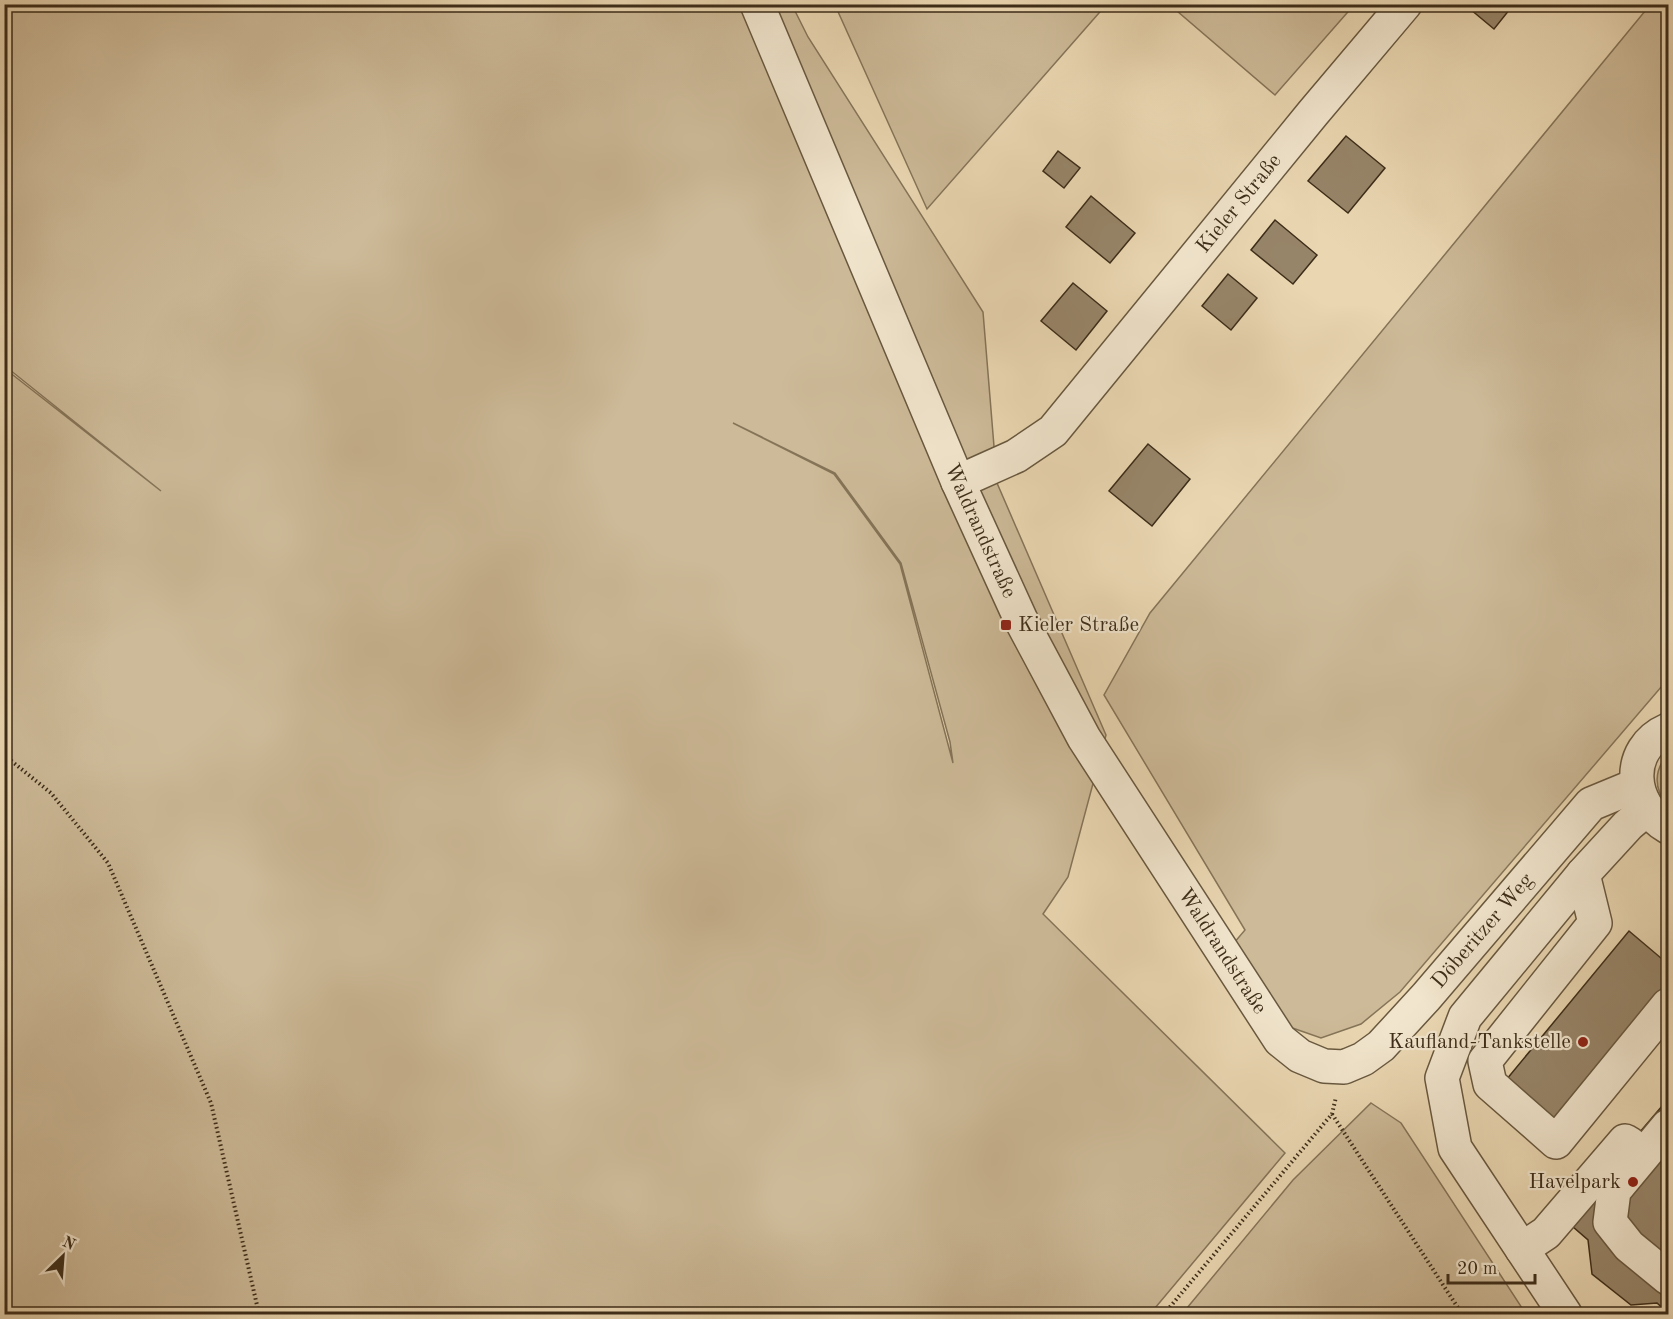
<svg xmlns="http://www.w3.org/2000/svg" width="1673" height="1319" font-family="'Old Standard TT',serif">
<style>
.green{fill:#cdba98;stroke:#857458;stroke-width:1.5;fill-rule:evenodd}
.building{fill:#978569;stroke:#3d2d19;stroke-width:1.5}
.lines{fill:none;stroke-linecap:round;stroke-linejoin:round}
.minor-casing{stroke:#68583f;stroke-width:36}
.path{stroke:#3d2d19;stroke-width:4;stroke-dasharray:1.5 3;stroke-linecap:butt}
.minor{stroke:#f1e5cd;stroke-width:33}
.poi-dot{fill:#8f2418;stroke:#f1e5cd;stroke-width:2}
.labels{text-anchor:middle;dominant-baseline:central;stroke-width:4.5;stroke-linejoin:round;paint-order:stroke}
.street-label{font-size:21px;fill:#3d2d19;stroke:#f1e5cd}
.poi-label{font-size:21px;fill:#3d2d19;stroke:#f1e5cd;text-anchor:end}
</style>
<rect width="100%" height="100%" fill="#ead7b2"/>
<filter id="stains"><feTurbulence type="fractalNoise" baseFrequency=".00333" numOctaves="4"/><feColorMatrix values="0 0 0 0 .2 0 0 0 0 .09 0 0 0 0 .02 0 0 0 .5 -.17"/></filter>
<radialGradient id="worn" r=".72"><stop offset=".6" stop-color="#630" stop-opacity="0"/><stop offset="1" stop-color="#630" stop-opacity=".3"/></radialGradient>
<path class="green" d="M5 5H792L808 37 983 312 997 483 1106 735 1068 877 1043 914 1285 1153 1150 1314H5L4 368 161 491 5 366ZM733 423 835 473 901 563 950 742 953 763 900 564 834 474Z
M835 5H1106L927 209Z
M1170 5H1354L1275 95Z
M1650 5H1668V679L1400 992 1361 1024 1321 1038 1284 1025 1228 950 1245 930 1104 695 1150 613Z
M1668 754V805C1653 789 1654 770 1668 754Z
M1371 1103 1401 1123 1526 1314H1182L1293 1180Z"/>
<path class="building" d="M1464 4H1514L1494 29Z
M1346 136 1385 168 1348 213 1308 181Z
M1058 151 1080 168 1064 188 1043 171Z
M1091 196 1135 233 1110 263 1066 227Z
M1275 220 1317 255 1293 284 1251 250Z
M1228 274 1257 298 1231 330 1202 306Z
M1073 283 1107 311 1076 350 1041 321Z
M1148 444 1190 479 1152 526 1109 491Z
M1629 931 1668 964V993L1551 1135 1497 1091Z
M1668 1099V1313L1657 1303 1631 1305 1592 1274 1588 1240 1565 1220Z"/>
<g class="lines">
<g class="minor-casing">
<g id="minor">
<path id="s1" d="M757 4 958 482 1021 620 1084 738 1280 1040 1300 1056 1324 1066 1344 1067 1363 1059 1381 1046 1426 997 1591 804 1637 785"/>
<path id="s2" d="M958 482 1016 456 1053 431 1313 113 1405 4"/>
<path d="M1668 730C1624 749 1629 805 1668 827"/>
<path d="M1583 874 1595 923 1485 1061 1490 1084 1556 1142 1668 1005"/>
<path d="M1668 1126 1614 1191 1610 1222 1629 1246 1668 1278"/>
<path d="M1522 1249 1546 1233 1625 1141 1630 1144"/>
<path d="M1565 1314 1455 1148 1442 1078 1465 1017 1583 874 1628 825 1647 809"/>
</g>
</g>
<path class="path" d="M4 755 51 793 108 863 211 1103 259 1314
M1332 1114 1462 1314
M1164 1314 1332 1114 1336 1097"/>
<use href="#minor" class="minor"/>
</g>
<g class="poi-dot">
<rect x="1000" y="619" width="12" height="12" rx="3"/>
<circle cx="1583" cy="1042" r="6"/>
<circle cx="1633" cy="1182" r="6"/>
</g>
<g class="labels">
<g class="street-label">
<text stroke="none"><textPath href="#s2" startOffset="402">Kieler Straße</textPath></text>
<text stroke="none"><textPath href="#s1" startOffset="572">Waldrandstraße</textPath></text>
<text stroke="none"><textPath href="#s1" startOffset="1432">Döberitzer Weg</textPath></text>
<text stroke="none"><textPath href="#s1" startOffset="1058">Waldrandstraße</textPath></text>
</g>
<g class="poi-label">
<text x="1018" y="625" text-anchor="start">Kieler Straße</text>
<text x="1571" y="1042">Kaufland-Tankstelle</text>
<text x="1621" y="1182">Havelpark</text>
</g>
</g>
<rect width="1673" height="1319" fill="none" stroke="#ead7b2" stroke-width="24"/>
<rect x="6" y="6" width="1661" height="1307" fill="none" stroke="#3d2d19" stroke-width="3"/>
<rect x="12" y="12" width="1649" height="1295" fill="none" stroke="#3d2d19" stroke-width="1.5"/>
<g transform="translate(63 1256) rotate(25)" stroke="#f1e5cd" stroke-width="4.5" paint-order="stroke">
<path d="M0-4.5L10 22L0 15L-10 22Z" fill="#3d2d19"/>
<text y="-9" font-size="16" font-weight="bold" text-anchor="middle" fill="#3d2d19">N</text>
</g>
<path d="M1448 1274v9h87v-9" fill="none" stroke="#3d2d19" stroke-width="3"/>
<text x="1457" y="1274" font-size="18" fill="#3d2d19" stroke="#f1e5cd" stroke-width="4.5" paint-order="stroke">20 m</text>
<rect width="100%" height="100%" filter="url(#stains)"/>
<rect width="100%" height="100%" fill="url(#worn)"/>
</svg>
